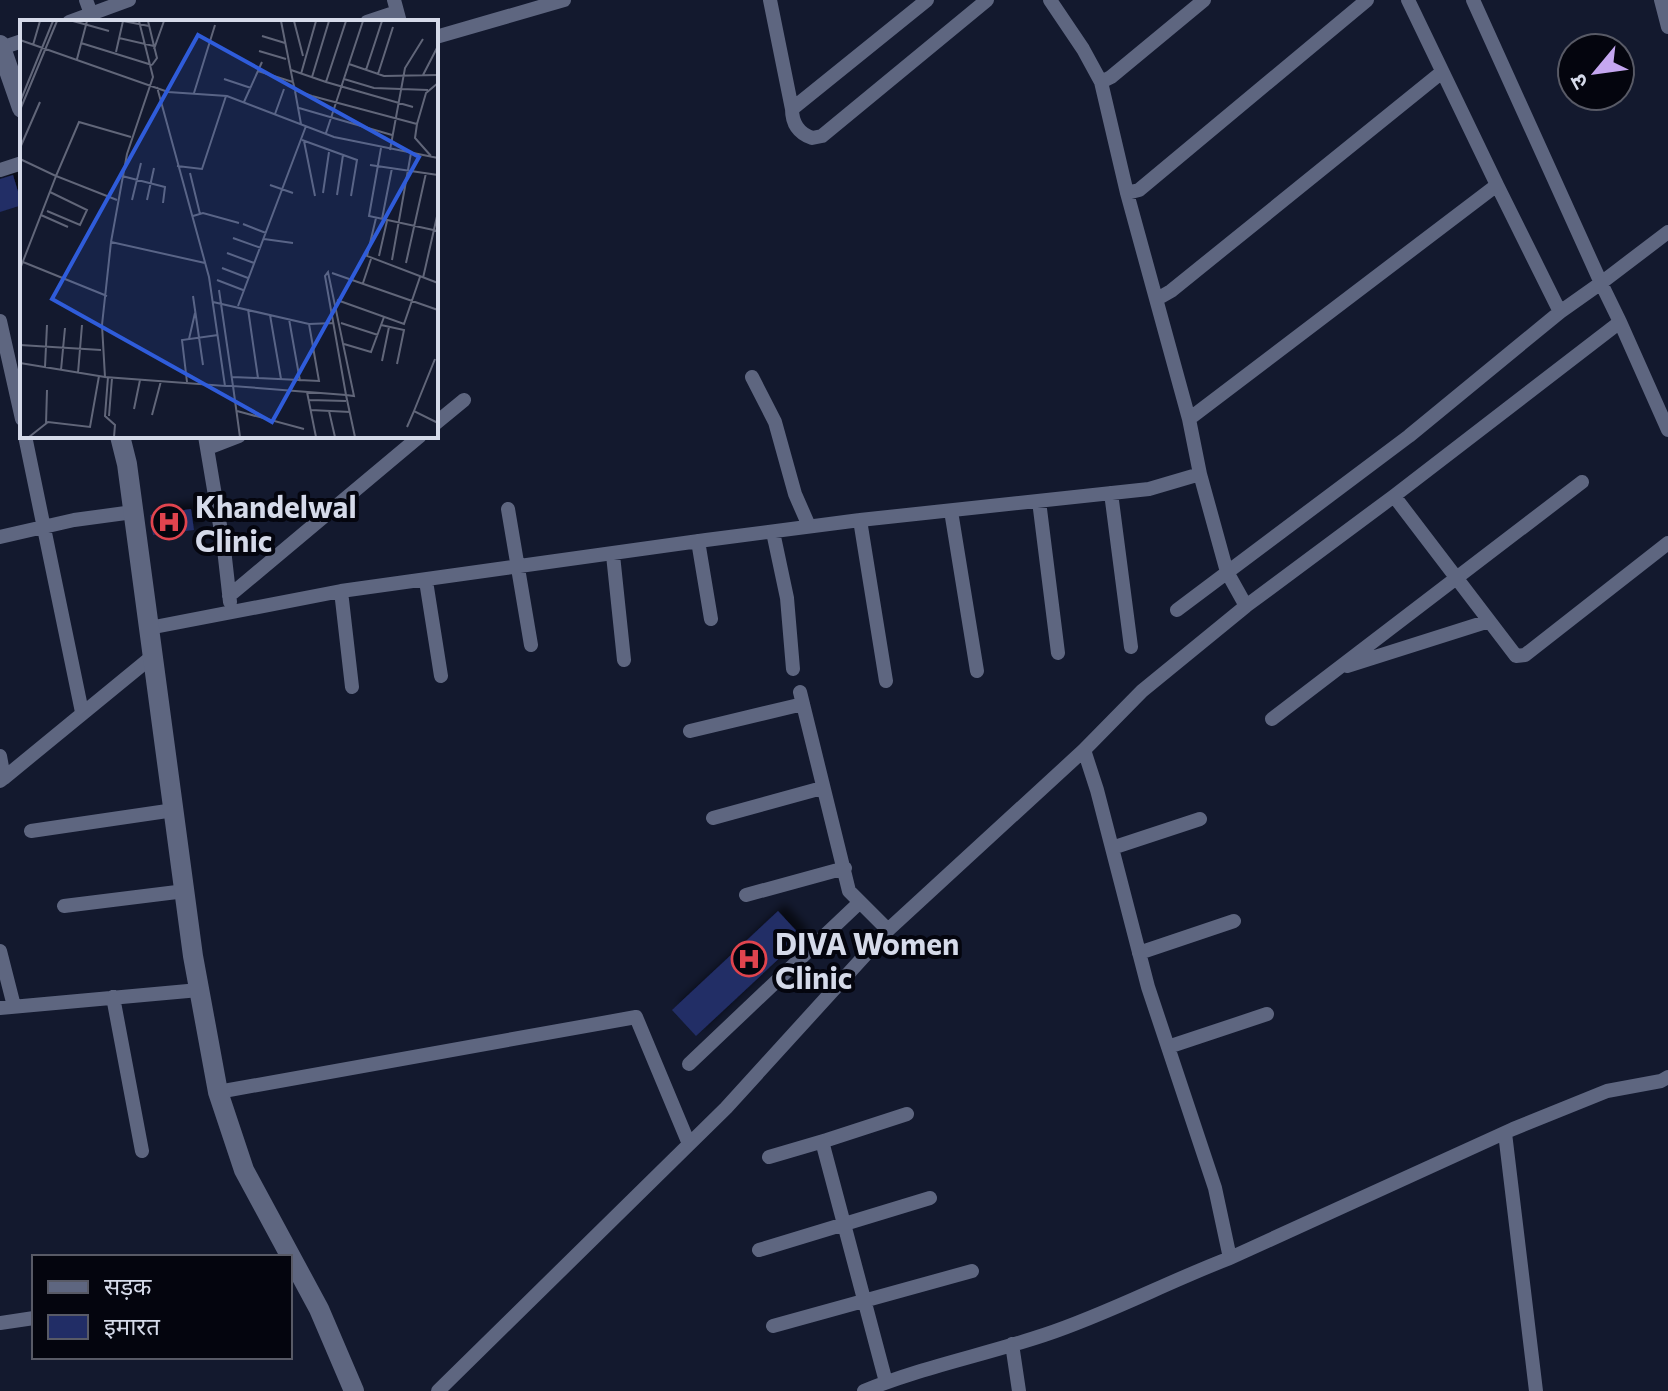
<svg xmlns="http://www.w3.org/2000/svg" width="1668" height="1391" font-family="Commissioner,'Noto Sans Devanagari',sans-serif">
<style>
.building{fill:#212d66;filter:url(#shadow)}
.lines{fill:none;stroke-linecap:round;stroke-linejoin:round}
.street{stroke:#5e6680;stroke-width:14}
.secondary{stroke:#5e6680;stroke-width:20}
.labels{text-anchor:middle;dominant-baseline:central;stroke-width:8;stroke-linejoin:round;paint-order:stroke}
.poi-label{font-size:30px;font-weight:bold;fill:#d5dae9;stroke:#04050e;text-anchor:start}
.inset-road{fill:none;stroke:#616679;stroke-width:2}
.view{fill:#2f5cda;fill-opacity:0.15;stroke:#2f5cda;stroke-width:4}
.inset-edge{fill:none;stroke:#d5dae9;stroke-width:4}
</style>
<defs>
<filter id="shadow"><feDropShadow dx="7" dy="-7" stdDeviation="4" flood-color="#0009"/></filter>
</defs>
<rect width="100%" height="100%" fill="#13192e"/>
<path class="building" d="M13 175 22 205 0 212V179Z
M191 509 194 530 153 535 150 515Z
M778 911 802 937 696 1036 672 1010Z"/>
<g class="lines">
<path class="street" d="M86 0 94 22
M394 0 400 22
M770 0 792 109
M927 0 792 109C792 123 798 133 812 138L822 136 987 0
M1050 0 1083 49 1101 82 1127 193 1189 419 1200 474 1227 572 1246 606
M1473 0 1601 283 1668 232
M1661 0 1668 27
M69 22 129 0
M367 22 397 12
M436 37 564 0
M1 48 22 41
M1101 82 1111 77 1204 0
M0 170 22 163
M1497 185 1560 312
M1127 193 1139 190 1367 0
M1157 299 1171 291 1442 72
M0 321 22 419
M752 377 775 422 795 494 809 526
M1189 419 1497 185 1408 0
M436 423 464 400
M25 436 82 712
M205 436 224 549 230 602
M208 448 239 436
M1111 493 1131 647
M1394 496 1516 656 1525 655 1668 543
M1039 501 1058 653
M508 509 531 645
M951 511 977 671
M860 520 886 681
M773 532 787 598 793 669
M0 537 74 520 133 512
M698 541 711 619
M613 555 624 660
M426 581 441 676
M341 591 352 687
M229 596 420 436
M1177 610 1409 436 1560 312 1601 283 1620 322
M149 628 341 591 706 540 860 520 1149 489 1200 474
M1347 666 1489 621
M800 692 849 891 888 930
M1272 719 1582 482
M690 731 803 704
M0 756 4 778 0 781
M4 778 154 655
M713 818 822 788
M31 831 174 810
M1112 848 1200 819
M746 895 845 868
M64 906 185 891
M0 951 14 1006
M1139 953 1234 921
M113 997 142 1151
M0 1008 199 990
M1168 1047 1267 1014
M689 1064 860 902
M218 1092 636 1017 689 1144
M1505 1133 1536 1391
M769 1157 827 1140
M759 1250 930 1198
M1230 1258 1513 1129 1607 1091 1661 1081 1668 1077
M0 1323 34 1318
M773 1326 972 1271
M1012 1344 1019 1391
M886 1382 823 1145 827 1140 907 1114
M438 1391 726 1108 888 930 1084 750 1142 691 1246 606 1394 496 1620 322 1668 430
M864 1391C922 1367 984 1355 1044 1335 1108 1314 1167 1282 1230 1258L1215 1188 1148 987 1097 790 1084 750"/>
<path class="secondary" d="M0 45 22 108
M120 436 127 464 193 956 218 1092 244 1170 319 1309 354 1391"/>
</g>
<defs>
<g id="hospital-ring" transform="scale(1.8)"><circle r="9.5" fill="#04050e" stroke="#e0444e" stroke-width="1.5"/><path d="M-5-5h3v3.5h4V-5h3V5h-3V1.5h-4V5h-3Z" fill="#e0444e"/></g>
</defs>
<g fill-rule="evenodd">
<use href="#hospital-ring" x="169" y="522"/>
<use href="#hospital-ring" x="749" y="959"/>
</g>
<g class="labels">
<g class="poi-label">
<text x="195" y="505">Khandelwal<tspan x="195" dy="34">Clinic</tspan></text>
<text x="775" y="942">DIVA Women<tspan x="775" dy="34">Clinic</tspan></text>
</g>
</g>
<g transform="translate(20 20)">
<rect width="418" height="418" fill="#13192e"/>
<path class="inset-road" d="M53 1 89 11M103 1 129 6M119 1 133 57 107 134 91 222 185 243M128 1 134 26M261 1 273 62M274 1 283 36M326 1 306 62 393 87M242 16 265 23M99 18 134 26 137 38 132 45M0 20 148 72 207 76 314 117 418 138M61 23 132 45M13 25 20 1M134 29 144 1M239 31 266 39M96 32 103 1M57 39 67 1M329 44 364 56 418 55M271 50 306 62M346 50 362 1M238 51 273 62 275 70 292 76 397 104 395 118 411 136M281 54 296 1M358 54 373 7M403 55 418 26M292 57 309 1M204 59 231 68M324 59 354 68 408 70M275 71 281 104M174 73 195 5M0 82 33 1M224 82 242 42M279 88 372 115M0 90 37 1M255 94 264 69M397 104 406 73 418 63M306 113 343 1M282 120 337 140 331 176M284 121 295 176M0 128 20 82M361 128 349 196 418 211M370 130 385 48 403 19M0 139 36 156 0 249M350 145 418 155M157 146 182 149 206 76M170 153 180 194M102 156 145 167 143 183M250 165 273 173M303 173 309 132M317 175 323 135M97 180 36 156 59 102 111 117M112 180 121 143M127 180 134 148M27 191 60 205 67 190 30 172M21 195 48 207M173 196 183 193 219 203M356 198 347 236 418 263M362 199 372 148M223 204 246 213M213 218 241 228M244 219 273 223M91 222 82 305 85 357 205 366 189 257 137 67M207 233 234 243M359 236 367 201M372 240 391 133M3 242 87 276M386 243 406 153M202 248 228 258M312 253 418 290M403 258 418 192M197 260 223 270M343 263 351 239M199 270 213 366H205M173 276 183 345M317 280 384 304 400 257M193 282 289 304 314 303M218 286 286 106M228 289 238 358 299 361 289 304M250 295 261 359M269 299 280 361M321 303 358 315M361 305 384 310 377 344M169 319 175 293M324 324 351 332 364 297M0 325 81 330M362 341 369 307M0 343 85 357M25 347 27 305M41 350 45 308M58 353 62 305M88 357 85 396 95 405 94 417M212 357 238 358M167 362 162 320 198 315M287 372 296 417M289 380 326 381M114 389 120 360M291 390 330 392M217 391 284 409M309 391 315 417M394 391 415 339M132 395 141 361M89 396 92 358M26 404 27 370M387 407 394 391 418 403M9 417 28 402 70 407 79 356M220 417 213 366 326 375 334 376 308 252 305 256 326 375 335 417"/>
<path class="view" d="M178 15 399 137 252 402 32 279Z"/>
<rect width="418" height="418" class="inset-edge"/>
</g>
<rect x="32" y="1255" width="260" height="104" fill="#04050e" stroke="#585a66" stroke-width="2"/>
<rect x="48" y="1281" width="40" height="12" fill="#5e6680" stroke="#585a66" stroke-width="2"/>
<text x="104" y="1295" font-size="24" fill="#d5dae9">सड़क</text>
<rect x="48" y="1315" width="40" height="24" fill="#212d66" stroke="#585a66" stroke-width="2"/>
<text x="104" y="1335" font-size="24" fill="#d5dae9">इमारत</text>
<g transform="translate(1596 72) rotate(241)"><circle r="38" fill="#04050e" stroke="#585a66" stroke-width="2"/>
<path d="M0-6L14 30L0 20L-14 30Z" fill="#c5a7f1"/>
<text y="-12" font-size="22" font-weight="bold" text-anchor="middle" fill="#d5dae9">उ</text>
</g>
</svg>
